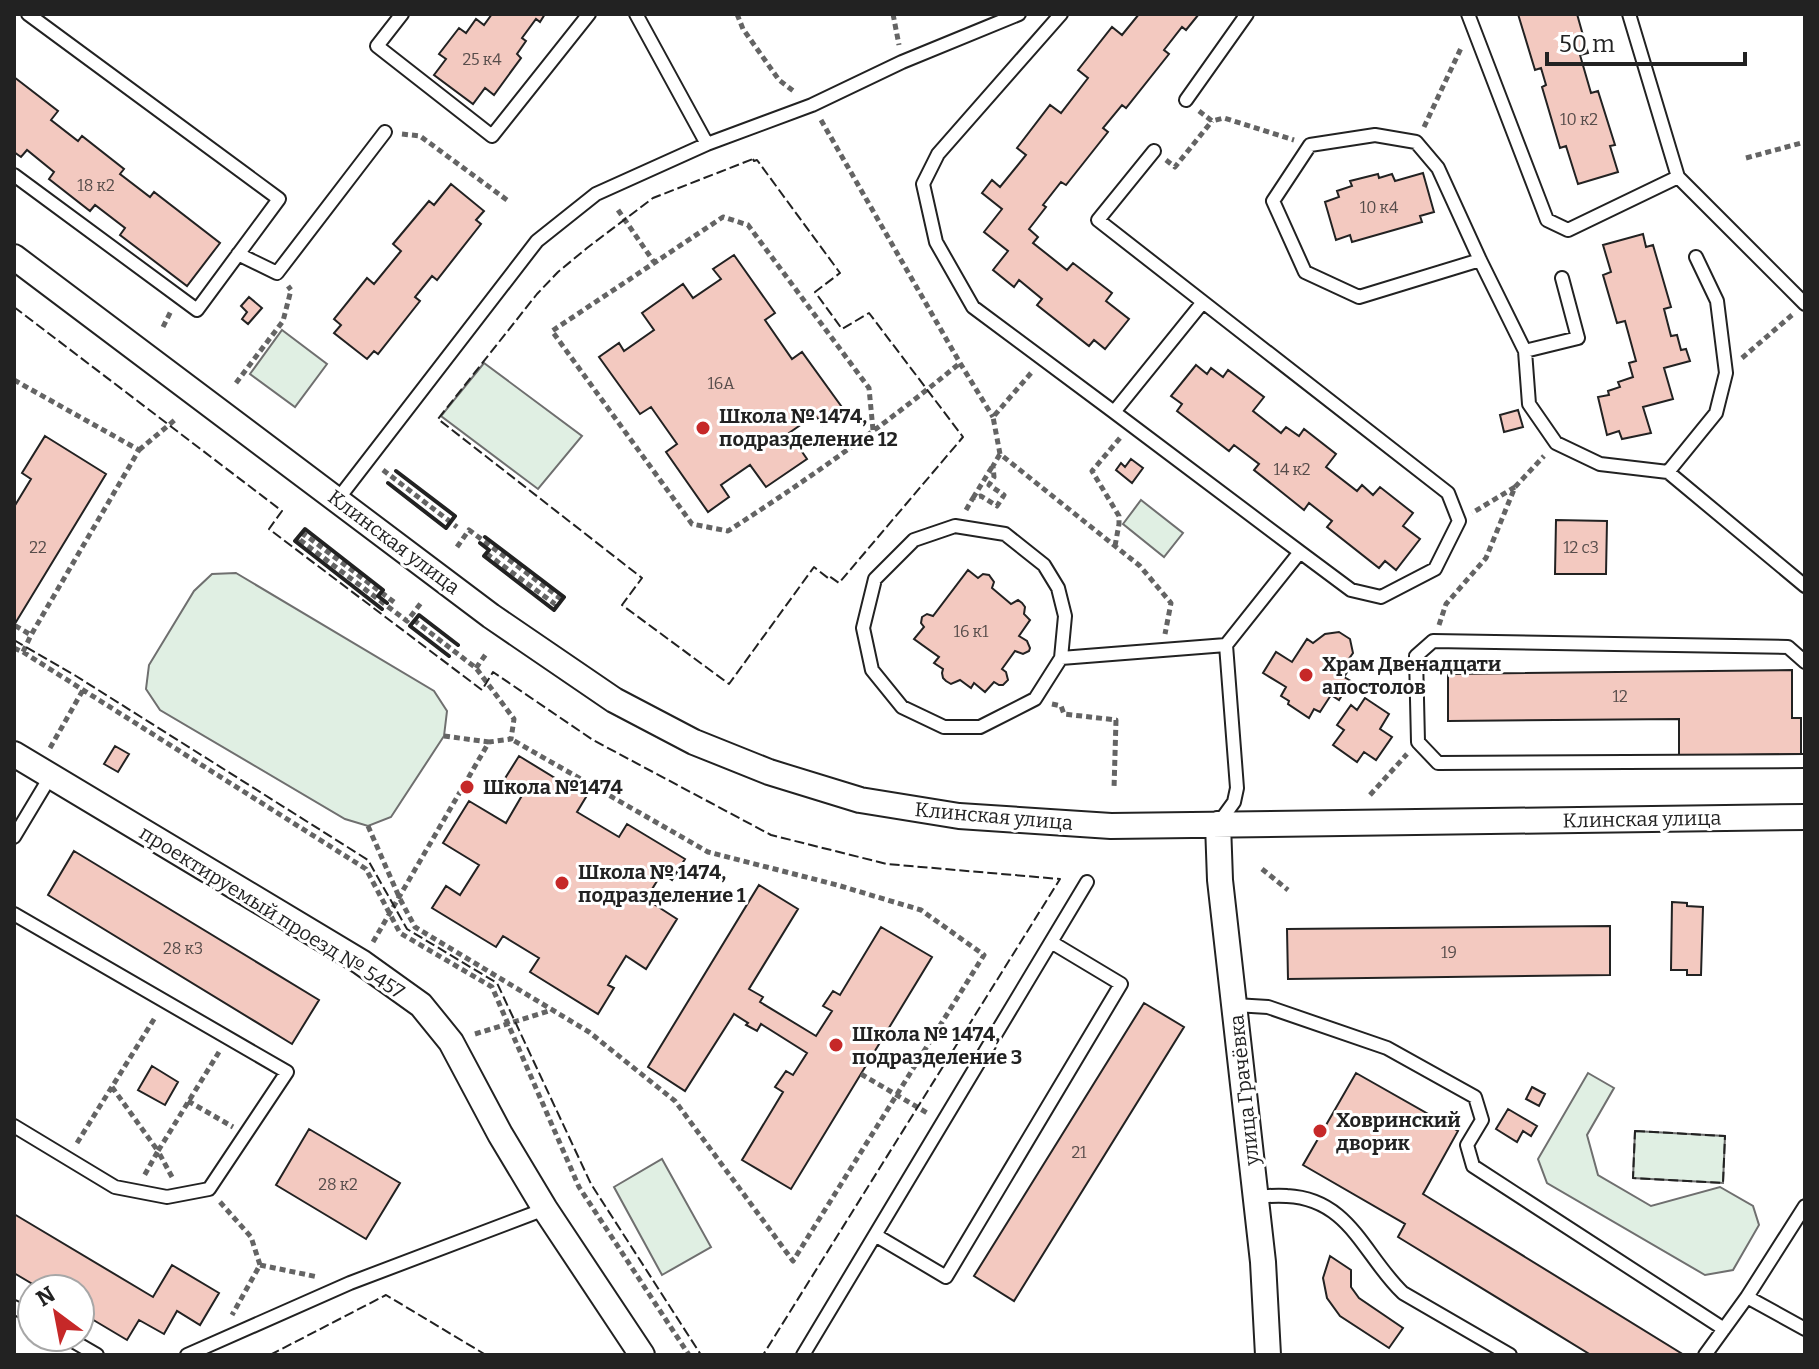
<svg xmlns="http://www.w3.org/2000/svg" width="1819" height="1369" font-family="Bitter,serif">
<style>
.green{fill:#e0efe3;stroke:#6f6f6f;stroke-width:2}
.building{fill:#f3c9c0;stroke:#222;stroke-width:2}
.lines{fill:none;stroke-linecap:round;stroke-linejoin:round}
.service-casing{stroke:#222;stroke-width:16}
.minor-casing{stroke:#222;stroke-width:28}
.path{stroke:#646464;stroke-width:5;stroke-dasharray:6 4;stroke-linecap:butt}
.service{stroke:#fff;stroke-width:12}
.minor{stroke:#fff;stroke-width:24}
.fence{stroke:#222;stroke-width:2;stroke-dasharray:10 4;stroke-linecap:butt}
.wall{stroke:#222;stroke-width:4}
.poi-dot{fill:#c62828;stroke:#fff;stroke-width:3}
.labels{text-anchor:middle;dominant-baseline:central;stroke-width:6;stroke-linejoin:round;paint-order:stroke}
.number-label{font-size:16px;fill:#564c4a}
.poi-label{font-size:20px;font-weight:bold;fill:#222;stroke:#fff;text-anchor:start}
.street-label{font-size:20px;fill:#222;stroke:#fff}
</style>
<rect width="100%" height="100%" fill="#fff"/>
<path class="green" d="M282 330 327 364 295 407 250 374Z
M484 363 582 436 538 489 441 416Z
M1141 500 1183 533 1164 557 1123 524Z
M236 573 434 691 447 711 444 736 391 817 368 826 345 819 160 710 146 689 149 665 194 591 212 574Z
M1588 1073 1614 1088 1587 1135 1598 1175 1651 1206 1720 1187 1753 1206 1759 1225 1733 1270 1705 1275 1547 1183 1538 1159Z
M1635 1131 1725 1136 1723 1183 1633 1178Z
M662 1159 711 1247 662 1275 614 1187Z"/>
<path class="building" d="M492 14H545L540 22 536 19 522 38 526 41 517 54 521 58 494 95 485 88 473 104 434 75 446 59 439 54 459 28 466 33 476 19 484 25Z
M1139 14H1199L1186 30 1182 27 1164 50 1169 54 1126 108 1122 105 1103 128 1108 132 1066 185 1061 182 1043 205 1046 207 1029 229 1038 237 1033 243 1067 270 1073 263 1112 293 1106 301 1129 319 1105 349 1094 340 1089 346 1037 305 1042 299 1019 280 1014 287 993 270 1008 251 984 232 1002 209 982 193 992 180 1000 187 1026 155 1017 148 1050 105 1061 113 1088 78 1078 70 1112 27 1122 35Z
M1518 14H1577L1588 53 1580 55 1591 93 1598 91 1615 145 1610 146 1618 172 1578 184 1566 146 1560 148 1542 87 1546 85 1541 68 1535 70Z
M14 77 58 111 51 120 78 141 82 136 124 169 120 174 150 197 154 192 220 243 187 286 120 235 125 228 95 205 90 211 49 179 54 172 27 150 21 157 14 152Z
M1423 173 1434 212 1420 216 1422 222 1352 242 1350 235 1336 240 1325 202 1339 197 1337 191 1352 186 1350 181 1378 174 1379 178 1392 174 1395 181Z
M451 184 484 211 476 220 481 224 437 280 432 276 415 297 420 301 378 354 374 351 367 359 334 333 341 325 334 319 367 278 374 284 401 251 393 244 429 201 434 205Z
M1643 234 1646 247 1653 245 1671 307 1664 309 1671 336 1677 335 1681 350 1686 349 1690 361 1664 368 1673 399 1643 407 1651 433 1622 439 1619 431 1607 435 1598 397 1609 395 1608 391 1620 387 1618 382 1633 377 1629 363 1636 361 1625 321 1617 323 1603 275 1611 272 1603 245Z
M734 255 775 313 765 320 792 359 802 352 844 410 823 425 815 415 789 433 807 459 766 487 750 465 721 485 729 497 708 512 666 452 677 444 651 407 640 414 599 357 619 343 624 351 654 330 642 313 683 284 693 298 721 279 713 269Z
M249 297 262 308 248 324 242 319 247 312 241 306Z
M1196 365 1207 374 1211 368 1223 377 1228 370 1264 397 1253 411 1281 433 1286 427 1299 436 1304 429 1336 454 1326 467 1357 491 1362 485 1373 495 1380 487 1413 513 1403 526 1420 539 1396 570 1385 561 1379 568 1327 527 1332 521 1309 503 1304 510 1254 470 1259 464 1234 445 1229 451 1177 411 1182 404 1171 396Z
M1518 410 1523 427 1504 432 1500 415Z
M45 436 106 474 16 622 14 621V507L31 479 22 473Z
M1131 459 1143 468 1132 483 1116 470 1121 463 1125 467Z
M1556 520 1607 521 1606 574H1555Z
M968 570 978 578 983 574 989 575 994 582 992 588 1011 604 1018 600 1022 603 1025 607 1024 614 1030 620 1019 636 1027 641 1030 648 1029 651 1023 654 1015 651 1002 669 1006 672 1008 680 1003 685H999L994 682 985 692 974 683 971 688 960 680 951 684 946 681 943 678 942 673 943 669 934 663 939 657 914 639 924 627 921 623 922 617 927 614 933 616Z
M1339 632 1350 639 1353 653 1346 663 1351 666 1344 677 1351 681 1339 700 1331 695 1320 712 1314 709 1309 718 1288 704 1289 701 1281 696 1286 687 1263 673 1276 652 1292 662 1307 639 1313 643 1325 634Z
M1792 670V718H1801V754L1679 756V719L1448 721V674Z
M1365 698 1389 714 1380 729 1392 737 1376 760 1364 752 1357 762 1333 745 1344 730 1337 725 1351 705 1357 710Z
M115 746 129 754 118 772 104 764Z
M519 756 586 797 577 812 619 837 627 824 685 859 672 880 662 873 646 899 677 919 646 969 626 956 608 985 614 988 598 1014 530 972 539 958 503 936 496 947 432 908 446 886 460 895 479 865 443 843 469 801 506 823 524 792 504 780Z
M74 851 319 1000 292 1044 48 895Z
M759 885 798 909 749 989 763 997 760 1002 816 1036 832 1011 823 1006 833 991 840 995 881 927 932 957 791 1189 742 1160 783 1092 775 1087 786 1071 793 1075 807 1053 761 1024 757 1031 746 1025 748 1023 734 1014 685 1091 648 1067Z
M1672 902 1687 903V906L1703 907 1701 975H1687V970H1671Z
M1610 926V975L1288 979 1287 929Z
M1144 1003 1184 1027 1014 1301 974 1276Z
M152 1066 178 1082 165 1105 138 1090Z
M1356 1073 1458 1131 1423 1194 1684 1355H1591L1398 1237 1405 1224 1303 1165Z
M1532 1087 1545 1094 1539 1106 1526 1099Z
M1508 1109 1537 1126 1531 1136 1523 1131 1517 1142 1496 1129Z
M309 1129 400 1183 366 1239 276 1185Z
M14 1214 153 1297 172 1265 219 1293 200 1325 177 1311 164 1334 139 1320 127 1340 80 1312V1289H41L14 1273Z
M1330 1256 1351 1270V1287L1359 1298 1403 1328 1389 1348 1340 1316 1327 1298 1323 1278Z"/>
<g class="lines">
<g class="service-casing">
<path id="service" d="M402 14 377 46 492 136 589 14
M636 14 707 144
M1061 14 938 154 923 184 936 242 973 307 1114 412
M1468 14 1547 220 1568 230 1678 177
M1629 14 1678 177 1805 304
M1186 100 1247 14
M1154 151 1098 220 1203 302 1114 412 1300 552 1226 645
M14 175 197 310 279 199 28 14
M238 254 277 273 385 132
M1480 260 1359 297 1305 272 1273 201 1310 145 1375 135 1416 142 1438 168 1480 260 1525 351 1529 404 1556 443 1600 464 1668 472 1805 586
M1203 302 1448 493 1459 521 1435 569 1381 597 1351 590 1300 552
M1525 351 1578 338 1562 278
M1668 472 1716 413 1726 373 1717 301 1696 257
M338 499 537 241 596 194 707 144 812 105 902 62 1019 14
M1061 658 1065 616 1058 588 1044 565 1005 534 955 526 914 540 875 579 863 628 872 670 902 707 944 727H980L1035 699 1061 658 1226 645 1237 788 1234 802 1218 824
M1805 662 1788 647 1433 641 1416 656 1418 742 1438 763 1805 761
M14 837 50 777
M14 914 287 1072 209 1189 167 1197 115 1187 14 1126
M1235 1005 1268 1007 1387 1048 1475 1097 1482 1120 1467 1145 1473 1166 1724 1329
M1256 1197C1266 1196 1277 1195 1287 1196 1350 1199 1364 1256 1403 1293L1510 1355
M875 1235 946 1277 1121 984 1051 942
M1747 1297 1805 1329
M14 1307 32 1317
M66 1337 97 1355
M187 1355 350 1283 545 1209
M803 1355 1087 882
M1705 1355 1747 1297 1805 1206"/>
</g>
<g class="minor-casing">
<path id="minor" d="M14 257 491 616 614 700 694 742 769 772 860 800 959 816 1111 826 1805 817
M14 754 361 962 421 1005 451 1042 500 1134 545 1209 642 1355
M1218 824 1220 880 1263 1262 1268 1355"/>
</g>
<path class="path" d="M737 14 743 29 779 80 796 93
M893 14 899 45
M1199 111 1212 121 1224 118 1294 140
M821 120 960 363 993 417
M1424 127 1462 46
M402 134 420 136 507 200
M1746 158 1805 142
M1166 160 1175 167 1212 121
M618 210 654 262
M163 327 171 311
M1742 358 1792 315
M1031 373 993 417 1000 454 1140 566 1171 603 1165 634
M14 380 139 450 31 635 14 625
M236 383 283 321 291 290 288 286
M873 430 869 388 748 225 723 217 552 331 692 524 728 531C809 479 886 424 960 363
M139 450 176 419
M383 470 457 527
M1515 487 1544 456
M973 498 992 467
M966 510 973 498 981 496 997 506 1004 495 989 485 994 477 993 466 1000 454
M1115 546 1119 524V516L1092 471 1120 438
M457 547 469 530 559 597 555 604 487 554
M394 602 304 534 300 540 407 621 421 603
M1439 625 1446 604 1486 558 1515 487 1472 513
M14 648 23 652 31 635
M23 652 366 869 400 933 492 987 579 1187 689 1355
M476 668 486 654
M1052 704 1061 706 1064 714 1116 720 1114 789
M444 736 489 742
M50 748 83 690
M1370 795 1407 754
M368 826 400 899 415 927 589 1032 675 1101 793 1261 984 955 921 910 837 885 708 852 511 739
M1262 869 1288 890
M373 942 489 742 511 739 514 719 476 668 415 621
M475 1034 552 1010
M861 1074 929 1114
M112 1087 158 1151 144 1176
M188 1101 233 1127
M77 1143 156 1016
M172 1177 158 1151 219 1052
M220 1202 251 1237 260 1265 232 1315
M260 1265 318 1277"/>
<use href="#service" class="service"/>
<use href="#minor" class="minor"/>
<path class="fence" d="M753 159 754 161 757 160 840 273 815 292 842 329 869 313 963 437 839 583 829 576 828 578 814 567 729 684 622 605 642 578 438 419 537 294 558 272 587 248 653 198Z
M14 307 282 511 269 529 482 690 493 672 593 740 771 835 887 864 1060 879 763 1355
M14 640 76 676 368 860 407 929 497 983 591 1184 701 1355
M1635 1131 1725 1136 1723 1183 1633 1178Z
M270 1355 386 1295 486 1355"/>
<path class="wall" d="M388 483 446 528 455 516 396 471
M480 543 489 550 484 556 554 610 564 597 485 537
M382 609 295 541 305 529 383 590 378 596 387 603
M449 656 410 626 419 615 458 645"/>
</g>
<g class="poi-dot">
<circle cx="703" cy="428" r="8"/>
<circle cx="1306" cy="675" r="8"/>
<circle cx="467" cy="787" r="8"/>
<circle cx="562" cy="883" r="8"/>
<circle cx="836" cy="1045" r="8"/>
<circle cx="1320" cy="1131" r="8"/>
</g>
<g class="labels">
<g class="number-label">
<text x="482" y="59">25 к4</text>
<text x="1579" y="119">10 к2</text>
<text x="96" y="185">18 к2</text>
<text x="1379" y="207">10 к4</text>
<text x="721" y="383">16А</text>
<text x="1292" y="469">14 к2</text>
<text x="38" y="547">22</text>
<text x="1581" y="547">12 с3</text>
<text x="971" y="631">16 к1</text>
<text x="1620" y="696">12</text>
<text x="183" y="948">28 к3</text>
<text x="1449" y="952">19</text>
<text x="1079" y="1152">21</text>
<text x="338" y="1184">28 к2</text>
</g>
<g class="poi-label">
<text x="719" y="416">Школа № 1474,<tspan x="719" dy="23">подразделение 12</tspan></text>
<text x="1322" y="664">Храм Двенадцати<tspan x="1322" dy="23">апостолов</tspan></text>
<text x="483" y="787">Школа №1474</text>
<text x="578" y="872">Школа № 1474,<tspan x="578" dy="23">подразделение 1</tspan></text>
<text x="852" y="1034">Школа № 1474,<tspan x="852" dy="23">подразделение 3</tspan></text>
<text x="1336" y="1120">Ховринский<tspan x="1336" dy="23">дворик</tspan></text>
</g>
<g class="street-label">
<text transform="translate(394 542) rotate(37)">Клинская улица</text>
<text transform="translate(994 816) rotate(5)">Клинская улица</text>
<text transform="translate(1642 819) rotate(-1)">Клинская улица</text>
<text transform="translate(272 912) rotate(32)">проектируемый проезд № 5457</text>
<text transform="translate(1244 1090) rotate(-96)">улица Грачёвка</text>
</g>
</g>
<rect width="1819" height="1369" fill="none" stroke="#222222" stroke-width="32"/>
<g transform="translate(56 1313) rotate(328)"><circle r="38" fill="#ffffff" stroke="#a7a7a7" stroke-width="2"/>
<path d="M0-6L14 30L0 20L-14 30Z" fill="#c62828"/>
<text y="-12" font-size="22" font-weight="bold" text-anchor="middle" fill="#222222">N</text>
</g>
<path d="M1547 52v12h198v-12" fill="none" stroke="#222222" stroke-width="4"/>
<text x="1559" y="52" font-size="24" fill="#222222" stroke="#ffffff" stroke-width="6" paint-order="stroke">50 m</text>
</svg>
